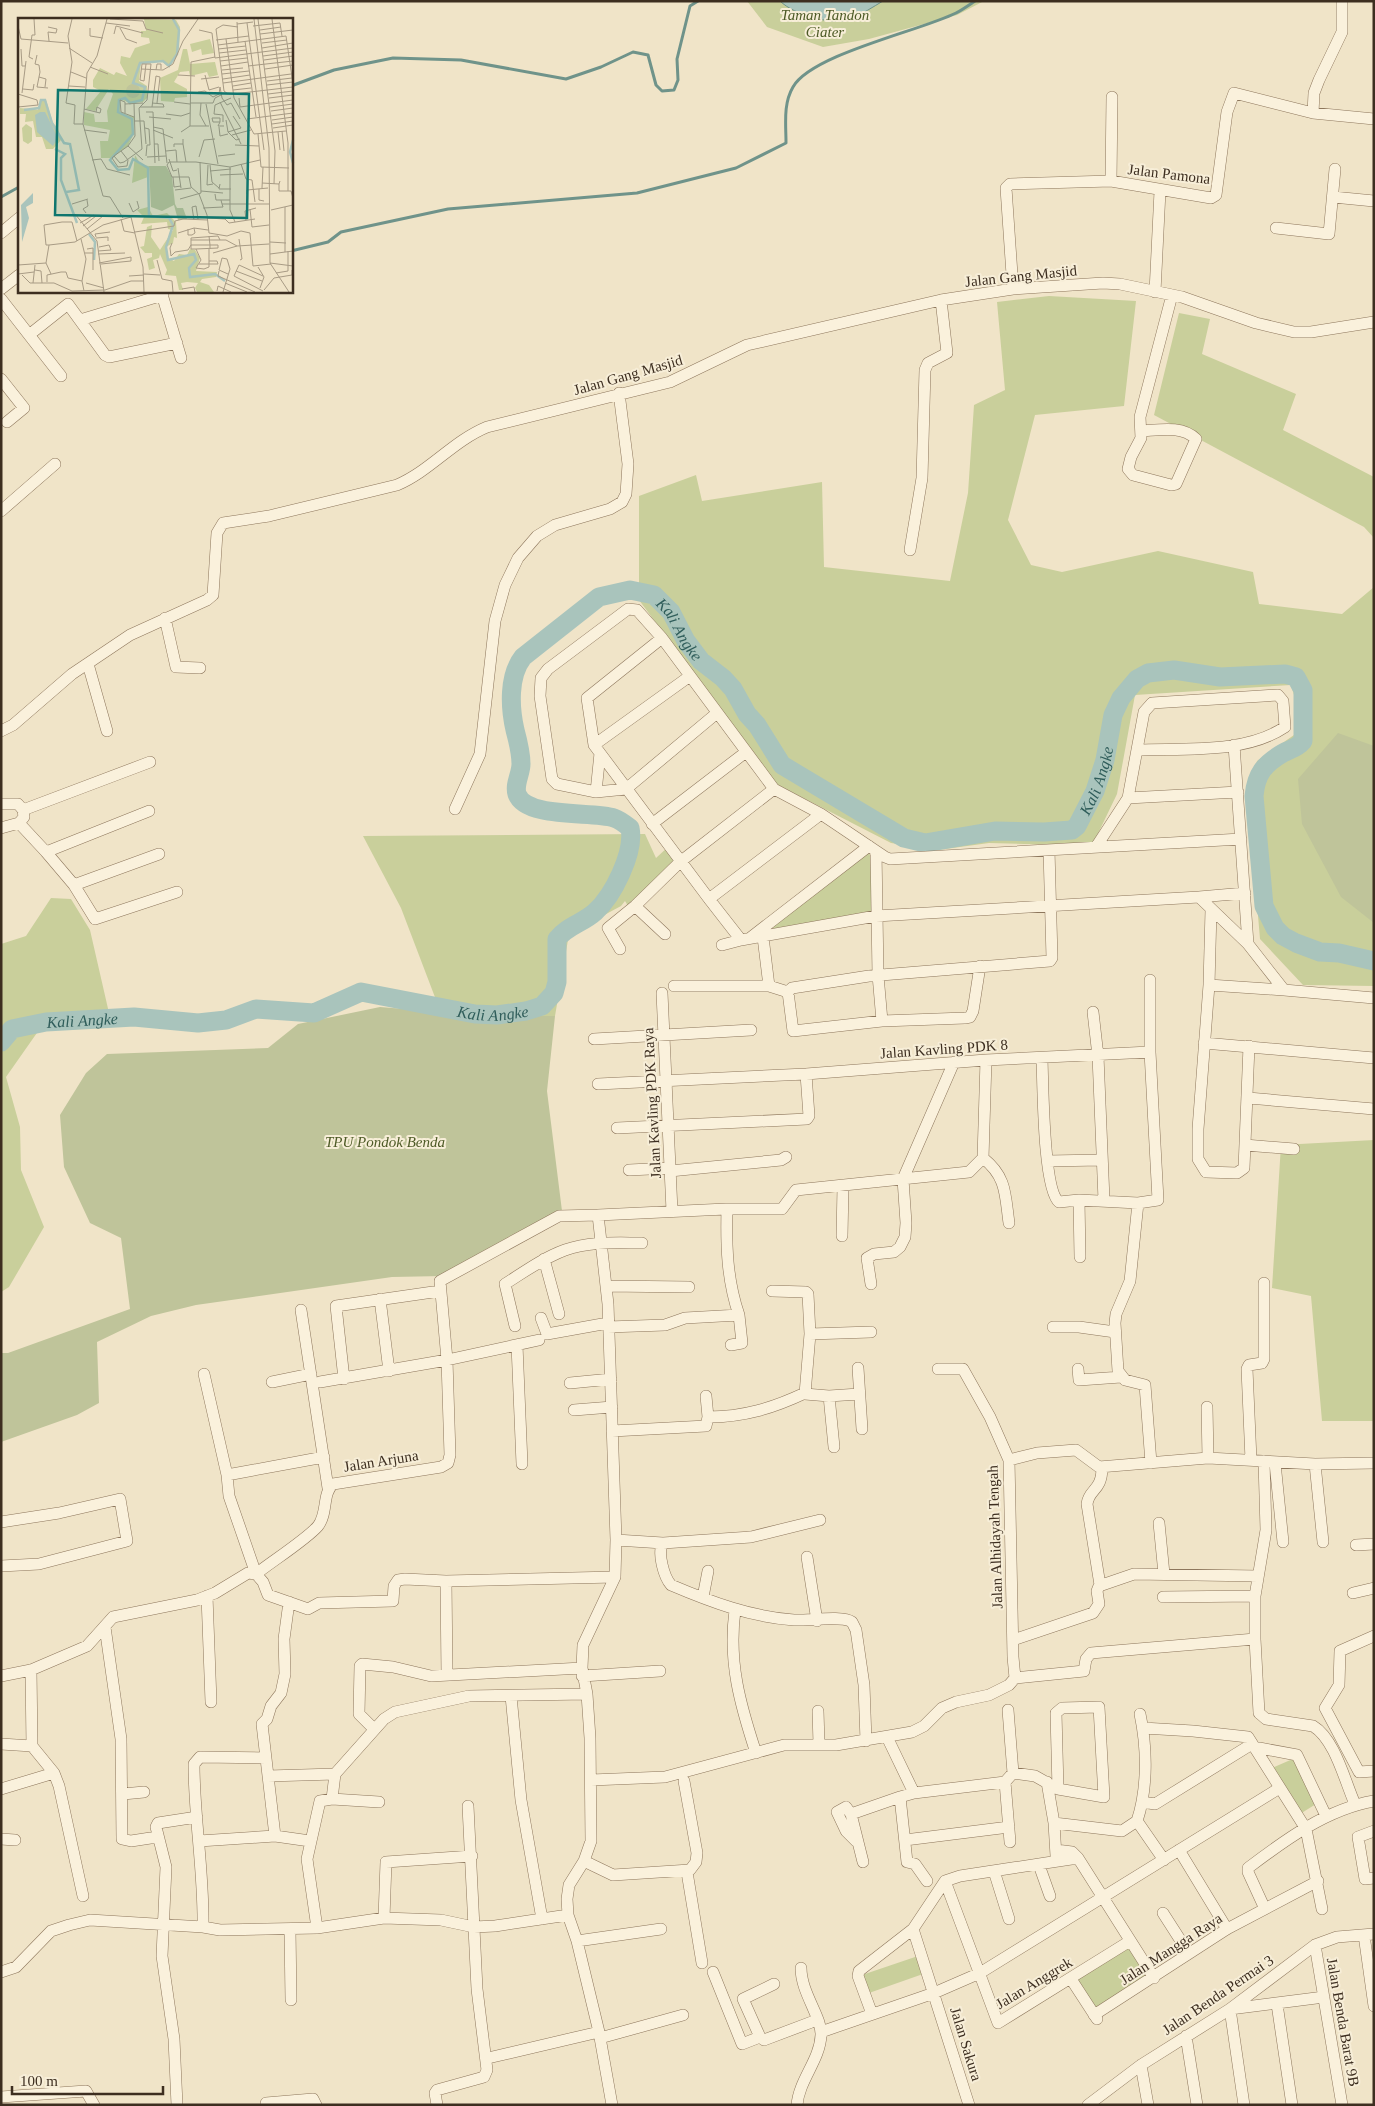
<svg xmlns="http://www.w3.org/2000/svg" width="1375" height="2106" font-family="Georgia,serif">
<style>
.green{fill:#c9cf9b}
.cemetery{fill:#bfc49a}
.water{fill:#a9c4bc;stroke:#6f938a}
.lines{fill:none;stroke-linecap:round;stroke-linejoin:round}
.stream{stroke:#6f938a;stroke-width:3}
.river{stroke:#a9c4bc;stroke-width:19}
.minor-casing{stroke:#8d765c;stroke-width:12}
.minor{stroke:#faf1dc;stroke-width:11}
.labels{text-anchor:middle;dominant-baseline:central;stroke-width:4;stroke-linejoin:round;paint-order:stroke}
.park-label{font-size:15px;font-style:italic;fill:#4d5a26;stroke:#f7eed8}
.street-label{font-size:15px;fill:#3d2e20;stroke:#f7eed8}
.water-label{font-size:16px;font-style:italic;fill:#2f5d5a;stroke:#f7eed8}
.inset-river{fill:none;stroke:#a9c4bc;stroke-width:2.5}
.inset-road{fill:none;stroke:#a89b85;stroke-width:1}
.view{fill:#0f766e;fill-opacity:0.15;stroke:#0f766e;stroke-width:2.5}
.inset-edge{fill:none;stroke:#3d2e20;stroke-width:2.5}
</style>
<rect width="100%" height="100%" fill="#f0e4c8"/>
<path class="green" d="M747 1H984L957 15 869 39 823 47 767 27Z
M1049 296 1136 301 1124 406 1035 415 1008 520 1031 565 1062 572 1158 551 1253 572 1259 604 1342 614 1374 587V986L1303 985 1260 939 1248 798 1257 761 1304 728 1291 685 1135 695 1117 794 1092 846 989 843 938 850 891 843 776 784 639 600V496L696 475 702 501 822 482 824 567 950 581 968 493 974 405 1005 390 997 302Z
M1179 313 1210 319 1202 354 1296 394 1283 430 1374 477V538L1364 527 1154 415Z
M645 834 656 858 669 846 678 864 628 906 625 901 621 906 569 934 555 1016H489L441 1013 401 908 363 836Z
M869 846 876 916 757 933Z
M51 898 71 899 90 930 109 1013 46 1020 6 1077 20 1127 21 1170 44 1227 9 1287 1 1292V944L26 936Z
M1374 1140V1421H1322L1311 1296 1272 1288 1281 1145Z
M1295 1758 1316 1804 1300 1814 1272 1768Z
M1128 1946 1149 1977 1095 2010 1077 1980Z
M918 1956 923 1974 869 1993 862 1975Z"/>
<path class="cemetery" d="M1338 733 1374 746V923L1341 897 1302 824 1298 779Z
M380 1007 489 1016H555L547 1091 562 1211 443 1276 392 1277 196 1305 151 1316 97 1342 99 1403 77 1415 1 1442V1353H8L130 1309 121 1238 90 1223 64 1167 60 1115 86 1073 107 1054 268 1048 298 1024Z"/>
<path class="water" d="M780 1H883C873 7 862 14 851 19 833 26 794 15 780 1Z"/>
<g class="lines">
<path class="stream" d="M291 86 334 70 393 58 461 60 566 79 601 67 633 52 648 55 656 85 662 91 674 90 678 80 677 59 690 6 698 1
M1 197 19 187
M291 251 328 242 341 232 448 209 637 193 736 168 786 143C786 124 783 104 793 87 812 54 920 31 956 13 962 10 969 5 975 1"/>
<path class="river" id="s1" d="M1 1042 12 1029 46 1022 134 1017 198 1023 226 1020 256 1009 314 1013 361 992 475 1014 497 1015 526 1011 542 1006 554 993 557 982V939C567 926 583 923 595 912 613 896 635 852 630 828 625 824 620 820 614 818 593 811 526 819 517 794 514 784 521 774 521 764 521 753 518 741 515 730 510 708 508 676 523 657L599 597 630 590 654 595 671 612 686 641 701 661 723 678 733 689 747 714 757 725 782 765 904 838 925 843 995 831 1044 832 1072 830 1077 826 1095 791 1105 760 1113 715 1121 698 1137 679 1148 673 1174 670 1220 677 1285 674 1296 677 1303 690V741C1297 748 1291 749 1283 753 1264 764 1256 774 1254 796L1264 906 1275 928 1283 936 1296 943 1320 952 1339 953 1374 961"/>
<g class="minor-casing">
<path id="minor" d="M1313 113 1314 93 1319 80 1342 32V1
M1111 181 1112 97
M1333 197 1374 201
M1276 228 1329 234 1335 169
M1 233 19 218
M1 289 19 275
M1013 289 1006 188 1010 184 1111 181 1211 198 1216 195 1227 112 1234 93 1313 113 1374 119
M161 291 181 358
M1155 292 1160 191
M1 299 61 376
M80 320 163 295
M29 335 68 304 105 355 109 357 177 343
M1 379 24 408 7 422
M1141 431C1159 430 1182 425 1196 439L1176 484 1171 485 1133 475 1128 469 1131 457 1141 438 1140 417 1172 295
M1 511 55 464
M910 550 922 478 925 370 928 363 947 353 941 300
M165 618 176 667 200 668
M662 638 587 698 594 745 709 899 741 940 876 916 1199 897 1248 944 1284 990 1374 998
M88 664 107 731
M717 713 626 789 596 792 557 784 552 779 540 696 541 678 548 669 628 609 637 610 662 638 774 789 821 814 885 857 890 859 1241 839
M1 731 13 725 72 674 130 635 207 600 213 595 217 533 223 523 269 516 397 485C430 471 453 441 487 427L670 382 747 345 941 300 1013 289 1103 283 1120 284 1182 297 1256 323 1294 332H1311L1374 322
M594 745 690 676
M1234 745 1248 944
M596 792 600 753
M1128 798 1238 792
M1 804H18L23 810 24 817 19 823 1 828
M455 809 480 754 495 621 505 585 518 558 537 536 555 525 610 509 622 502 626 494 628 464 619 393
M23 810 150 762
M149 811 46 852 74 885 95 919 177 892
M19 823 46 852
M652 824 746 752
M1096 847 1128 798 1144 712 1152 703 1278 695 1283 701 1285 727C1245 754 1184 748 1137 750
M876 851 878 975 882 1021
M74 885 159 854
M1199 897 1245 893
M709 899 821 814
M635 906 665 934
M1211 910 1209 985 1198 1129V1159L1206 1172 1237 1173 1244 1168 1249 1046
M763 937 769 986
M750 938 869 846
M722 945 741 940
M620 949 608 928 635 906 680 862 774 789
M1209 985 1284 990
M674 986H769L788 992
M788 992 792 988 869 976 1050 961 1052 958 1049 850
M788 992 793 1031 882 1021 965 1018 970 1017 973 1011 980 966
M662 993 672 1211
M1093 1012 1098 1056 1104 1200
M594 1039 751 1030
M1204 1043 1374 1058
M1042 1059C1043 1082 1043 1190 1059 1202L1079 1200
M598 1084 806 1074 986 1060 1150 1052V980
M1248 1098 1374 1109
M617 1128 807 1119 809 1116 806 1074
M1245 1145 1294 1149
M983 1158C1007 1177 1005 1195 1009 1223
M1048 1161 1101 1160
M629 1170 670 1168
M670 1171 781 1160 786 1157
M1138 1203 1130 1281 1116 1314 1115 1323 1118 1371 1125 1380 1145 1385 1151 1463
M598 1215 726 1209H782L796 1190 969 1172 983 1158 986 1060
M842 1236 843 1187
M1080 1257 1079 1200 1138 1203 1158 1200 1150 1052
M544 1259 559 1314
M871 1284 867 1258 874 1254 894 1252 900 1247 905 1237 906 1223 903 1179 954 1062
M606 1286 689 1287
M772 1291 806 1292 808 1294 810 1334 805 1394 829 1396 859 1394
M380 1299 389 1371
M301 1310 328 1488
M541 1318 547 1334 608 1323
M515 1326 505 1284C524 1272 543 1258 565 1250 590 1241 617 1243 642 1243
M608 1327 665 1325 685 1318 739 1315C727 1280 726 1246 727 1209
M1053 1327H1079L1115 1332
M810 1334 871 1332
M517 1345 522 1464
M731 1345 742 1343 739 1315
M858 1368 862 1429
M938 1369H963L990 1417 1009 1460 1013 1657 1015 1678
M1078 1369 1079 1380 1121 1377
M204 1374 227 1475 229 1496 256 1574 263 1582 268 1595 308 1609 319 1603 393 1601 394 1586 398 1580 405 1579 446 1581 615 1577
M344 1379 336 1306 440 1291
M272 1382 311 1374
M320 1382 447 1360 539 1340
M570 1383 611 1379
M829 1396 834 1447
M1207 1407 1208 1458
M574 1410 612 1407
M708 1417C744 1417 773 1408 805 1393
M612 1431 706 1426 708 1417 706 1396
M1009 1460 1037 1453 1076 1450 1099 1467 1208 1458 1315 1464 1374 1463
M1251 1460 1247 1369 1249 1365 1262 1363 1264 1359V1283
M1264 1461 1266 1530 1255 1596V1639L1259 1713 1266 1719 1313 1726C1335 1739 1345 1782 1355 1804
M1275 1463 1283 1542
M1315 1464 1323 1542
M227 1475 324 1457
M820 1520 751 1537 663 1543C657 1553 664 1577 671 1585 711 1602 751 1617 794 1620 808 1621 842 1615 852 1622L856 1630 864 1685 866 1741
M1 1522 59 1513 120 1499 127 1541 39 1564 1 1566
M1159 1523 1164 1574
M616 1540 663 1543
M1356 1545 1374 1544
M807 1557 817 1621
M446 1581 447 1675
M1100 1585 1087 1504C1089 1488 1102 1492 1102 1467
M1353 1593 1374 1588
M207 1596 211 1702
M703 1597 708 1571
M1163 1597 1255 1596
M735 1610C728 1662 740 1704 756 1753
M105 1627 121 1739 122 1839 131 1841 157 1837
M1374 1636 1340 1651 1339 1685 1325 1708 1359 1772 1374 1771
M1013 1640 1093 1613 1099 1604 1097 1591 1099 1586 1134 1574 1258 1576
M1 1676 31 1670 87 1646 113 1617 197 1600 215 1593 248 1573 256 1574C271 1562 307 1539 318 1526 328 1513 322 1494 333 1484L441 1467 448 1463 450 1455 447 1360 440 1281 559 1216 598 1215 608 1304 616 1540 615 1577 583 1645 582 1668 587 1694 590 1738 591 1841 584 1861 569 1885 567 1899 568 1915 577 1941 599 2032 612 2105
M582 1676 660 1671
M511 1696 521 1800 542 1919
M1008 1710 1013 1773
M818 1711 819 1744
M1143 1728 1193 1731 1248 1737 1306 1829 1322 1909
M374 1729 359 1714 360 1666 362 1664 393 1667 431 1676 582 1668
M887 1737 914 1793
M1 1744 32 1746 31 1670
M32 1746 54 1773 59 1786 83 1896
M1254 1747 1297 1755 1326 1816
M268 1776 335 1774
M591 1780 665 1777 784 1745H836L912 1732 924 1726 942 1708 956 1702 989 1695 1009 1685 1015 1678 1084 1671 1086 1659 1091 1653 1255 1639
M1047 1782 1054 1823 1056 1856
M1 1789 54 1773
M123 1794 144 1792
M332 1799 335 1774 384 1719 395 1712 469 1696 587 1694
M1142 1802 1155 1804 1252 1744
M851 1814 846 1807 837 1812 846 1831 856 1841
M1137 1821 1164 1860
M1054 1823 1122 1831 1137 1821C1148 1788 1147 1747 1140 1714
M1374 1831 1358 1837 1365 1879 1374 1878
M275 1836 262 1724 267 1719 271 1706 281 1693 285 1674 284 1639 289 1602
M1 1839 15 1840
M905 1840 1009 1827
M199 1841 275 1836 310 1841
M1010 1842 1005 1782 1013 1773 1035 1776 1058 1789 1104 1797 1099 1707 1062 1708 1056 1713 1058 1789
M1056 1850 1072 1852 1078 1858 1154 1978
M1179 1850 1227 1929
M584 1861 613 1875 690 1870 696 1862 697 1853 684 1781
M863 1862 851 1814 900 1797
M1039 1865 1050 1896
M994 1871 1009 1919
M687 1872 702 1963
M927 1881 915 1864 907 1862 900 1797 914 1793 1005 1782
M945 1881 998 2023 1130 1941
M1265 1909 1248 1872V1868C1285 1840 1327 1809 1374 1801
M1163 1913 1188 1952
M384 1918 386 1862 472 1856
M203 1927C204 1872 194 1818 194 1764L200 1757 266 1758
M317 1928 307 1859 320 1801 332 1799 379 1802
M913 1929 969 2105
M290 1930 291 2000
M1364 1935 1374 2006
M577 1941 661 1929
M1315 1945 1342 2105
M1 1972 16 1967 51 1931 69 1925 90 1920 203 1927 220 1930 317 1928 384 1918 441 1920 474 1927 495 1926 568 1915
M713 1972 742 2044 760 2037 743 1999 774 1984
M1071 1979 1097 2019
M1277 2004 1292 2105
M872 2014 858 1976 859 1971 913 1929 945 1881 960 1876 1078 1858
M1094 2015 1227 1929 1318 1881
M821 2032 934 1993 980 1973 1278 1789
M1186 2036 1197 2105
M760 2037 764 2040 817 2020
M600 2038 683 2015
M488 2058 599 2032
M1141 2065 1148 2105
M1 2097 86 2091 94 2105
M266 2103 313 2099 316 2105
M177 2105 174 2039 162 1956 166 1867 156 1827 158 1823 197 1817
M437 2105 435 2093 437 2090 484 2077 487 2070 477 1989 468 1806
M797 2105C799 2080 820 2060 821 2035 822 2017 801 1993 801 1968
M1088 2105 1141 2065 1230 2009 1315 1945 1337 1937 1374 1934
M1244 2105 1230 2009 1324 1997"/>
</g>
<use href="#minor" class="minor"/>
</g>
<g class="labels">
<g class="park-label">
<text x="825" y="15">Taman Tandon<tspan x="825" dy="17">Ciater</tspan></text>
<text x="385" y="1142">TPU Pondok Benda</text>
</g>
<g class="street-label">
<text transform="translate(1169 174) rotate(7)">Jalan Pamona</text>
<text transform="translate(1021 276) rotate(-6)">Jalan Gang Masjid</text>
<text transform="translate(628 375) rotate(-16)">Jalan Gang Masjid</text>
<text transform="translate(944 1049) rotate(-4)">Jalan Kavling PDK 8</text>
<text transform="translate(652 1103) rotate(-93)">Jalan Kavling PDK Raya</text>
<text transform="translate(381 1461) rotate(-9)">Jalan Arjuna</text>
<text transform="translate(995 1537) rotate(-92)">Jalan Alhidayah Tengah</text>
<text transform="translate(1171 1949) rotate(-33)">Jalan Mangga Raya</text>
<text transform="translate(1034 1983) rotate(-31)">Jalan Anggrek</text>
<text transform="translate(1218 1995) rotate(-34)">Jalan Benda Permai 3</text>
<text transform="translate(1343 2022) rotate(80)">Jalan Benda Barat 9B</text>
<text transform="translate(966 2044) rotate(73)">Jalan Sakura</text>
</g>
<g class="water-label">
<text stroke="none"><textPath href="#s1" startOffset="1230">Kali Angke</textPath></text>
<text stroke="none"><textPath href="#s1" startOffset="1770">Kali Angke</textPath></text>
<text stroke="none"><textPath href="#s1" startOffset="508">Kali Angke</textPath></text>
<text stroke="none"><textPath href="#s1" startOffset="88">Kali Angke</textPath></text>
</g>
</g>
<g transform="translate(18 18)">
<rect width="275" height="275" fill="#f0e4c8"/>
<path d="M126 1 158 2 162 9 161 30 156 43 149 48 145 44H123L121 63 129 68V80L125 84 112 85 102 81V95L116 99 115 117 110 128 93 140H83L82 123H90L92 112 66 107V94L76 96 77 104H90L89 93 95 76 91 71 77 93 68 91 83 73 75 69V62L82 50 96 57 98 54 109 58 102 45 103 38 112 40 117 30 132 25 131 20 123 19V13H128ZM192 21 196 35 184 37 183 31 174 34 172 26ZM165 31H169L172 46 197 44 200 57 191 59 189 54 172 58 171 53 162 54 156 64 169 71V79L157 80 156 84 143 83 142 60 160 52ZM22 81 28 82 35 105 40 110 43 122 35 131H28L24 119H18L15 103 7 104 8 96H2V90L20 92ZM8 106 14 110V123L10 126 5 123 4 110ZM117 137 123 147 131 148 130 159 114 165ZM130 189 135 198 149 195 158 204 159 220 156 219 155 225 148 229 150 240 156 243 161 236 169 237 172 231 177 232 182 240 178 253 199 254 198 259 184 261 182 264 191 267 196 274H179L177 270 180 265 169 264 163 265 165 272H161L158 258 147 257 149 252 142 236 141 240 135 242 137 250 131 252 129 241 134 239V235H127L122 229 126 228 129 209 134 207 133 219 142 232 155 212 150 211 149 204 123 206 126 199 119 192Z" fill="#c9cf9b"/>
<path d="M108 73a7 7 0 1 1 14 0a7 7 0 1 1-14 0ZM131 148H148L154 159 157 186 159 190H165L169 201 160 202 156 187 144 193 133 189Z" fill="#bfc49a"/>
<path d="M22 94H27L40 120 35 128 19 114 17 97ZM15 175V185L8 189 11 200 4 224 3 187Z" fill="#a9c4bc"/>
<path class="inset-river" d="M155 1 161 12 159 36 151 48 145 43 122 45 115 65 127 69 124 82 112 85 107 80 101 82 100 94 114 101 115 116 92 142 100 152 111 151 115 141 130 150 131 198 151 200 155 207 148 229 150 242 176 236 178 242 171 250 172 259 197 256 207 263M6 92 21 90 23 82H27L34 105 46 125 52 126 61 172 48 174M275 122 272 134 275 145M37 131 47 136 43 140V162L59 205M71 216 77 224 76 242"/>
<path class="inset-road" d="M54 1 50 18 54 44 48 85 57 87 56 106H65M89 1 79 38 69 55 65 106 85 178 92 179 105 200M92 1 125 3 128 11 145 15M236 1 251 130 252 245 271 274M240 1 257 133 256 166M254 1 270 125V173M219 4 220 24M88 5 112 8M229 5 246 132M219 6 235 4M0 8 3 21 50 25M235 8 262 5 264 18M30 9 39 11 38 15 30 14 31 23M72 10V18L85 20M102 10 108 21 119 25M181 12 194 15 197 40 275 30M242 12 263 9M96 16 98 8 125 15M242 16 275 12M208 21 216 80 236 116 268 113M198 22 231 18M227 23 238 99M244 25 269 22M200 27 268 18 275 66M51 30 74 45M244 30 275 25M3 31 4 48H7M200 31 228 28M201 35 228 32M19 37 17 46 21 47 22 54 19 69 30 70M245 38 275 34M15 41 11 39 14 17H17L16 1M246 42 275 38M202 43 229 40M203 48 230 44M230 48 275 43M72 49 90 56M0 51V67M123 51 145 52 155 46 165 23 180 1M247 51 275 47M138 52 139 46H143V51M204 52 225 50M53 54 68 60M204 56 231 53M160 57 177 58M187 57 191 72 201 69M21 59 28 61 27 69M183 61 201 59M205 61 232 57M249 63 274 60M205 65 273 56M249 67 275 64M51 68 67 69M215 68 233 65M202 69 204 80 209 87 213 85M5 71 15 72 16 66M215 72 233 70M180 74 187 73 195 79 201 76 202 69M4 75 8 43M0 76 19 82 20 87 0 89M210 76 206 73 198 11 205 7 220 9M215 76 275 69M250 76 275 73M221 80 222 89 275 82M251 80 275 77M102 82 103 94 116 99M102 82 107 84V95M156 84 172 86M202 84 223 126M172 85H195L197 80 203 77M183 85 182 97 188 108M213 85 222 101M107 86 125 85M188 86 200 146M122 89H146L145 86 134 85M134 89 138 58 142 59 139 85M252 89 275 86M66 91 82 95 83 91 79 89 78 94M253 93 275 90M128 94H135L137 145M148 96 163 98 172 95M196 96 197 87 213 80M196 96 205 97V104M131 99 153 101M229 101 275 95M208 102 210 114 218 122 222 121M254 102 275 99M116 103H126L128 126M202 104H195L194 100H202V104L200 108H206M254 106 275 103M172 108 173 44 197 39M135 109 145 111 149 145M201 109 202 118 210 116M127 110 131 111 132 127H129L128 138M255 110 275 107M66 112 89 115M135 112 155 120M264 113 266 133M163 114 172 108H191M210 114 223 110 215 98M260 114 262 132M240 116 243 149 271 150M214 117 233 112M136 126H140L141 143M165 126 168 144M217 127 241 128M110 128 125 142M156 129V126H165V121M103 133 110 142 109 148 100 149 94 140 96 138 110 128 117 118 116 86M148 133 158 132 159 144M96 138 102 145 106 144 124 131 121 90 129 82 133 46H124L122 62 126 63 128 46M200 138 217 136M129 139 148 138M181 139 186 122 197 121M151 141 155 153 159 152M74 142 83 141 89 151 112 157M242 142 212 149 178 144H151L149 147 154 159H171L173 169 181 176 189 197 191 215 209 218 223 213 232 215 235 248 253 246M223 146 228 161 234 162 237 184M190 147 189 167 195 166M192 147 194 164 201 170M212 149V192L217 204M160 150 163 170M192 153 213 151M202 157 225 156M155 159 156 169 163 168M244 165 261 166 262 163M202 166 201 171H213M261 166V173H273L275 180M244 170 245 149M241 171V182L246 183M157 172 173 170M183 173 205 175M197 176 198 182H212M229 176V172L250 170M162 181 183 175 182 144M203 182 204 186H252M111 185 115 194 121 190 119 183M54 186 70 181M185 190 205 189 204 186M232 191 234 209 251 207M253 192 275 187M68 195 65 191 70 188 69 182M57 196 79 223 86 274M190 200 207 201 211 205 237 201M103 201 106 213 117 215M176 202 174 189 178 188 180 201M228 202 227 193 238 190M62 205 76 197M65 208 78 198M69 211 85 198M170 211V217H174L177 215 176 210M117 214 156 208 157 203 165 201 190 202M160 215 176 210 190 212M78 219 77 216 92 214M78 220 90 219V223M63 221 68 241 64 263 66 273M221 221 224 241 222 242M173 222V227H192L191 218M202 222 200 218 173 220V222H208L219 228M252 224 268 225M154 225 152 230 153 238 157 234 170 232 173 227V231H178L200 230V227H192V231M31 227 57 224 85 207 113 199 125 249 126 274M31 227H28L26 207 44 204H54L59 223M31 227 28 245 33 256M178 231 183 242 178 250 186 251 191 249V231M80 233 93 232 91 227 81 229M267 234V189M67 235H75V230L69 231M195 235 219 228 251 226M80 236 107 235M252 236 275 233M139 242 144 261 154 263 155 274M81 245 113 239M252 245 275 248M83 246 113 243V239M181 246H200L199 243H191M0 247 28 245M240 249 246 259 242 270M17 252 23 253 24 265M75 252V235M201 253 200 258 237 274M218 253 244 263M258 255 270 253V233M0 256 16 254M126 256 142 257M4 257 12 265H36L54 273 87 272 113 263H126M111 258 126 257M29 264V257L43 254H48L50 260 64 263M15 265 17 247M68 265 86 270M207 265 229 274M164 271 176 269 177 274M246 272 256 260 274 257V252M199 273 200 268 213 274M245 273 216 258 221 247 245 258M205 274 212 251 209 241 204 240 201 252 210 256"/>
<path class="view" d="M40 72 231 76 229 200 37 197Z"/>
<rect width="275" height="275" class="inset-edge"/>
</g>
<rect width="1375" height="2106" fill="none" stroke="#3d2e20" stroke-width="5"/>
<path d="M12 2086v8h151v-8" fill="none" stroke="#3d2e20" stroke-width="2.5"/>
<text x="20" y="2086" font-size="15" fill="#3d2e20" stroke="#f7eed8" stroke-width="4" paint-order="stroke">100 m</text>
</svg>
